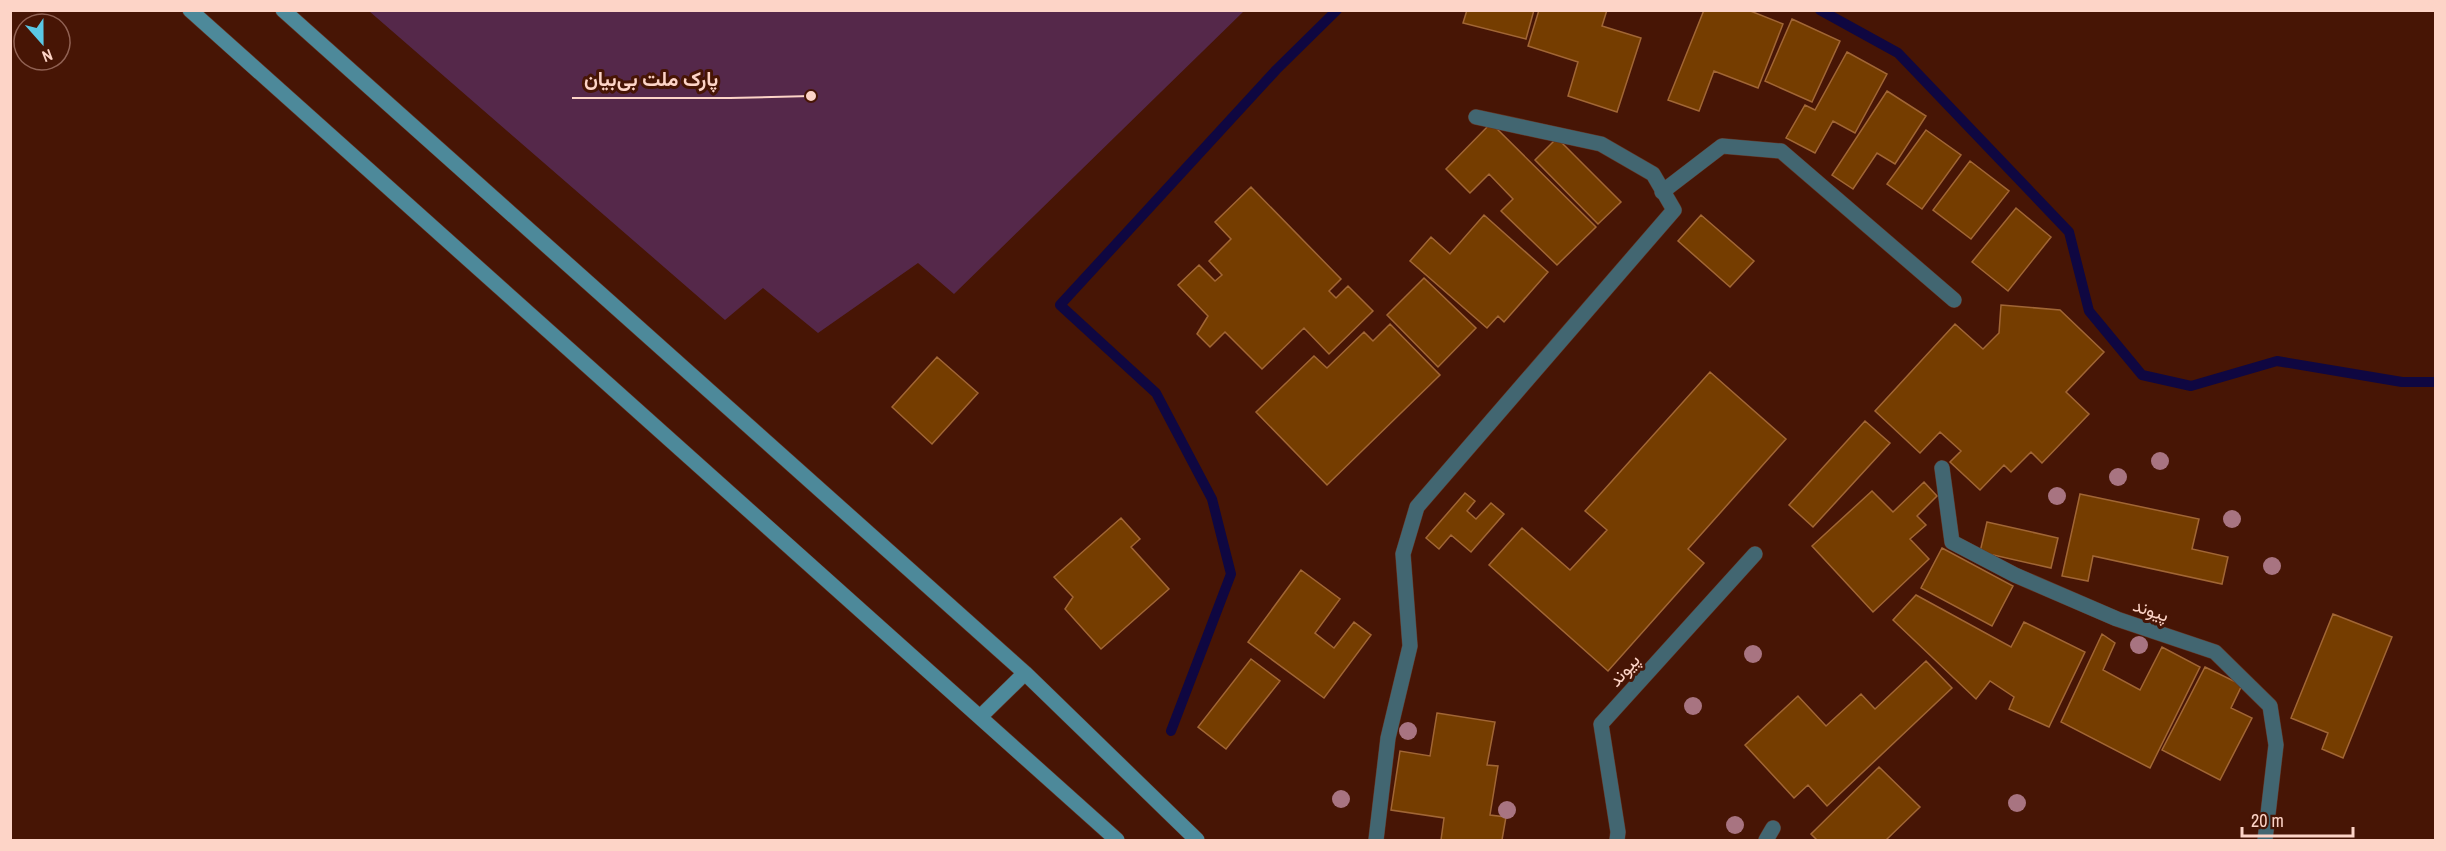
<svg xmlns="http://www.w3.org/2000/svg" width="2446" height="851" font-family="'Archivo Narrow',Vazirmatn,sans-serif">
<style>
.green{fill:#55284a}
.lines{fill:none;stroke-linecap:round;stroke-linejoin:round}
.stream{stroke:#0f0741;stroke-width:10}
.building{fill:#753d00;stroke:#a16635;stroke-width:1.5}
.service-casing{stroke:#643424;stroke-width:16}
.secondary-casing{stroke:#643424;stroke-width:16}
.service{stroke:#426671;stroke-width:15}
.secondary{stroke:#4d899a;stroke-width:15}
.tree{fill:#a87481}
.labels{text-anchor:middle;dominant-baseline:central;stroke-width:6;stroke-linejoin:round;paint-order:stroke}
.street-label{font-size:18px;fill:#fdd4c7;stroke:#471505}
.leader{fill:none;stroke:#fdd4c7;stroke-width:2}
.callout-dot{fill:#fdd4c7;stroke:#471505;stroke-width:2}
.callout-label{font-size:20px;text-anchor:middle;font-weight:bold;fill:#fdd4c7;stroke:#471505;stroke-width:6;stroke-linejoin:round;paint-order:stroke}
</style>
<rect width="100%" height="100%" fill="#471505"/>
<path class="green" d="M369 11H1244L954 294 918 263 818 333 763 288 725 320Z"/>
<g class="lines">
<path class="stream" d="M1820 10 1898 53 2069 232 2089 311 2142 375 2191 386 2277 361 2402 382H2436
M1171 731 1231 574 1212 499 1156 393 1060 305 1276 70 1337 10"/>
</g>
<path class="building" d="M1467 10H1534L1526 39 1463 23Z
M1539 10H1607L1602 26 1641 38 1617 112 1568 96 1578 62 1528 46Z
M1704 10H1748L1783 24 1758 88 1714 71 1699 111 1668 100Z
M1792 19 1840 41 1812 102 1765 81Z
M1847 52 1887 74 1855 133 1833 121 1815 153 1786 138 1805 105 1815 110Z
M1887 91 1926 116 1895 164 1877 153 1853 189 1832 175Z
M1491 123 1596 227 1557 265 1501 211 1513 199 1489 174 1470 193 1446 169Z
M1926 130 1961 155 1922 209 1887 184Z
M1557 138 1621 202 1598 224 1535 160Z
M1970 161 2009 191 1971 239 1933 210Z
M1251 187 1341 279 1329 291 1336 298 1348 286 1373 311 1329 354 1304 328 1262 369 1225 332 1210 347 1197 334 1208 316 1178 285 1199 265 1215 281 1222 275 1209 261 1231 239 1215 222Z
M2016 208 2051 237 2008 291 1972 262Z
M1484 215 1548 272 1504 322 1498 316 1487 328 1410 261 1431 237 1450 254Z
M1701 215 1754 261 1730 287 1678 241Z
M1424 278 1476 328 1438 367 1387 315Z
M2001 305 2060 310 2104 352 2066 392 2089 414 2042 463 2031 452 2011 472 2004 465 1980 490 1950 462 1961 451 1940 432 1920 453 1875 411 1955 324 1983 349 1999 333Z
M1390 324 1440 375 1327 485 1256 412 1314 356 1327 368 1364 332 1373 341Z
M937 357 978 393 932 444 892 407Z
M1710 372 1786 439 1688 549 1704 563 1608 671 1489 565 1522 528 1570 570 1607 530 1585 511Z
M1865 421 1890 443 1813 527 1789 505Z
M1924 482 1937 496 1917 516 1926 525 1910 539 1929 559 1873 612 1812 546 1872 491 1893 512Z
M1465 493 1475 501 1467 511 1476 519 1491 503 1504 514 1471 552 1451 535 1439 549 1426 538Z
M2080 494 2199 519 2192 549 2228 557 2222 584 2093 556 2088 581 2062 576Z
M1121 518 1140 539 1131 547 1169 589 1101 649 1065 609 1073 597 1054 577Z
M1987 522 2058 538 2051 568 1980 552Z
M1942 548 2013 586 1992 626 1921 588Z
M1301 570 1340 599 1315 633 1334 648 1354 622 1371 635 1324 698 1248 642Z
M1916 595 2011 647 2024 622 2085 652 2049 727 2009 709 2014 697 1990 681 1976 699 1893 620Z
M2333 614 2392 637 2343 758 2322 749 2328 733 2291 718Z
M2102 634 2115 643 2103 670 2140 690 2162 647 2200 667 2150 768 2061 722Z
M1251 659 1280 681 1226 749 1198 727Z
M1926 661 1952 688 1827 806 1808 785 1794 798 1745 745 1798 696 1826 726 1861 694 1875 709Z
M2205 667 2242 685 2231 708 2252 718 2220 780 2162 750Z
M1437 713 1495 722 1487 765 1498 766 1490 815 1506 817 1502 840H1441L1444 818 1391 810 1400 751 1430 756Z
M1879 767 1920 807 1886 840H1817L1811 834Z"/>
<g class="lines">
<g class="service-casing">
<path id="service" d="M1662 192 1722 146 1781 151 1954 300
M1942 468 1952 542 2015 575 2117 619 2215 652 2270 706 2276 745 2265 840
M1376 840 1388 738 1410 646 1403 554 1417 507 1674 210 1653 174 1601 144 1476 117
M1617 840 1618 832 1601 724 1755 554
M1766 840 1773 828"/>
</g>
<g class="secondary-casing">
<path id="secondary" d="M190 10 1117 840
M283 10 1025 673 1197 840
M980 717 1025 673"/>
</g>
<use href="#service" class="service"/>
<use href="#secondary" class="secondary"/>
</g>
<g class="tree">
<circle cx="2160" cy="461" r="9"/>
<circle cx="2118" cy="477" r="9"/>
<circle cx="2057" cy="496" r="9"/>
<circle cx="2232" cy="519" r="9"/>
<circle cx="2272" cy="566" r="9"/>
<circle cx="2139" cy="645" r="9"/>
<circle cx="1753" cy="654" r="9"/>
<circle cx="1693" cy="706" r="9"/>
<circle cx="1408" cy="731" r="9"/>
<circle cx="1341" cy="799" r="9"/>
<circle cx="2017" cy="803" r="9"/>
<circle cx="1507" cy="810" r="9"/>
<circle cx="1735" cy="825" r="9"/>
</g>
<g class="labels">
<g class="street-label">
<text transform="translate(2151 610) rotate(19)">پیوند</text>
<text transform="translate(1624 670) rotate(-48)">پیوند</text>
</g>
</g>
<path class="leader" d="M811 96L730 98H572"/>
<circle class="callout-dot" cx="811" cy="96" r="6"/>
<g class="callout-label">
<text x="651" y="86">پارک ملت بی‌بیان</text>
</g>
<rect width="2446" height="851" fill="none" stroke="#fdd4c7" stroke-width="24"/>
<g transform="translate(42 42) rotate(159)"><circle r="28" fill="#471505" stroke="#906153" stroke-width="1.5"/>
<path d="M0-4.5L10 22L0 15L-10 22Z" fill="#5ac8e5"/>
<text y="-9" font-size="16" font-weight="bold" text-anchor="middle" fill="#fdd4c7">N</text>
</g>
<path d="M2242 827v9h111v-9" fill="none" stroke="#fdd4c7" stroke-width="3"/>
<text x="2251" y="827" font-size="18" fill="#fdd4c7" stroke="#471505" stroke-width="4.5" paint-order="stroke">20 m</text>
</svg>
